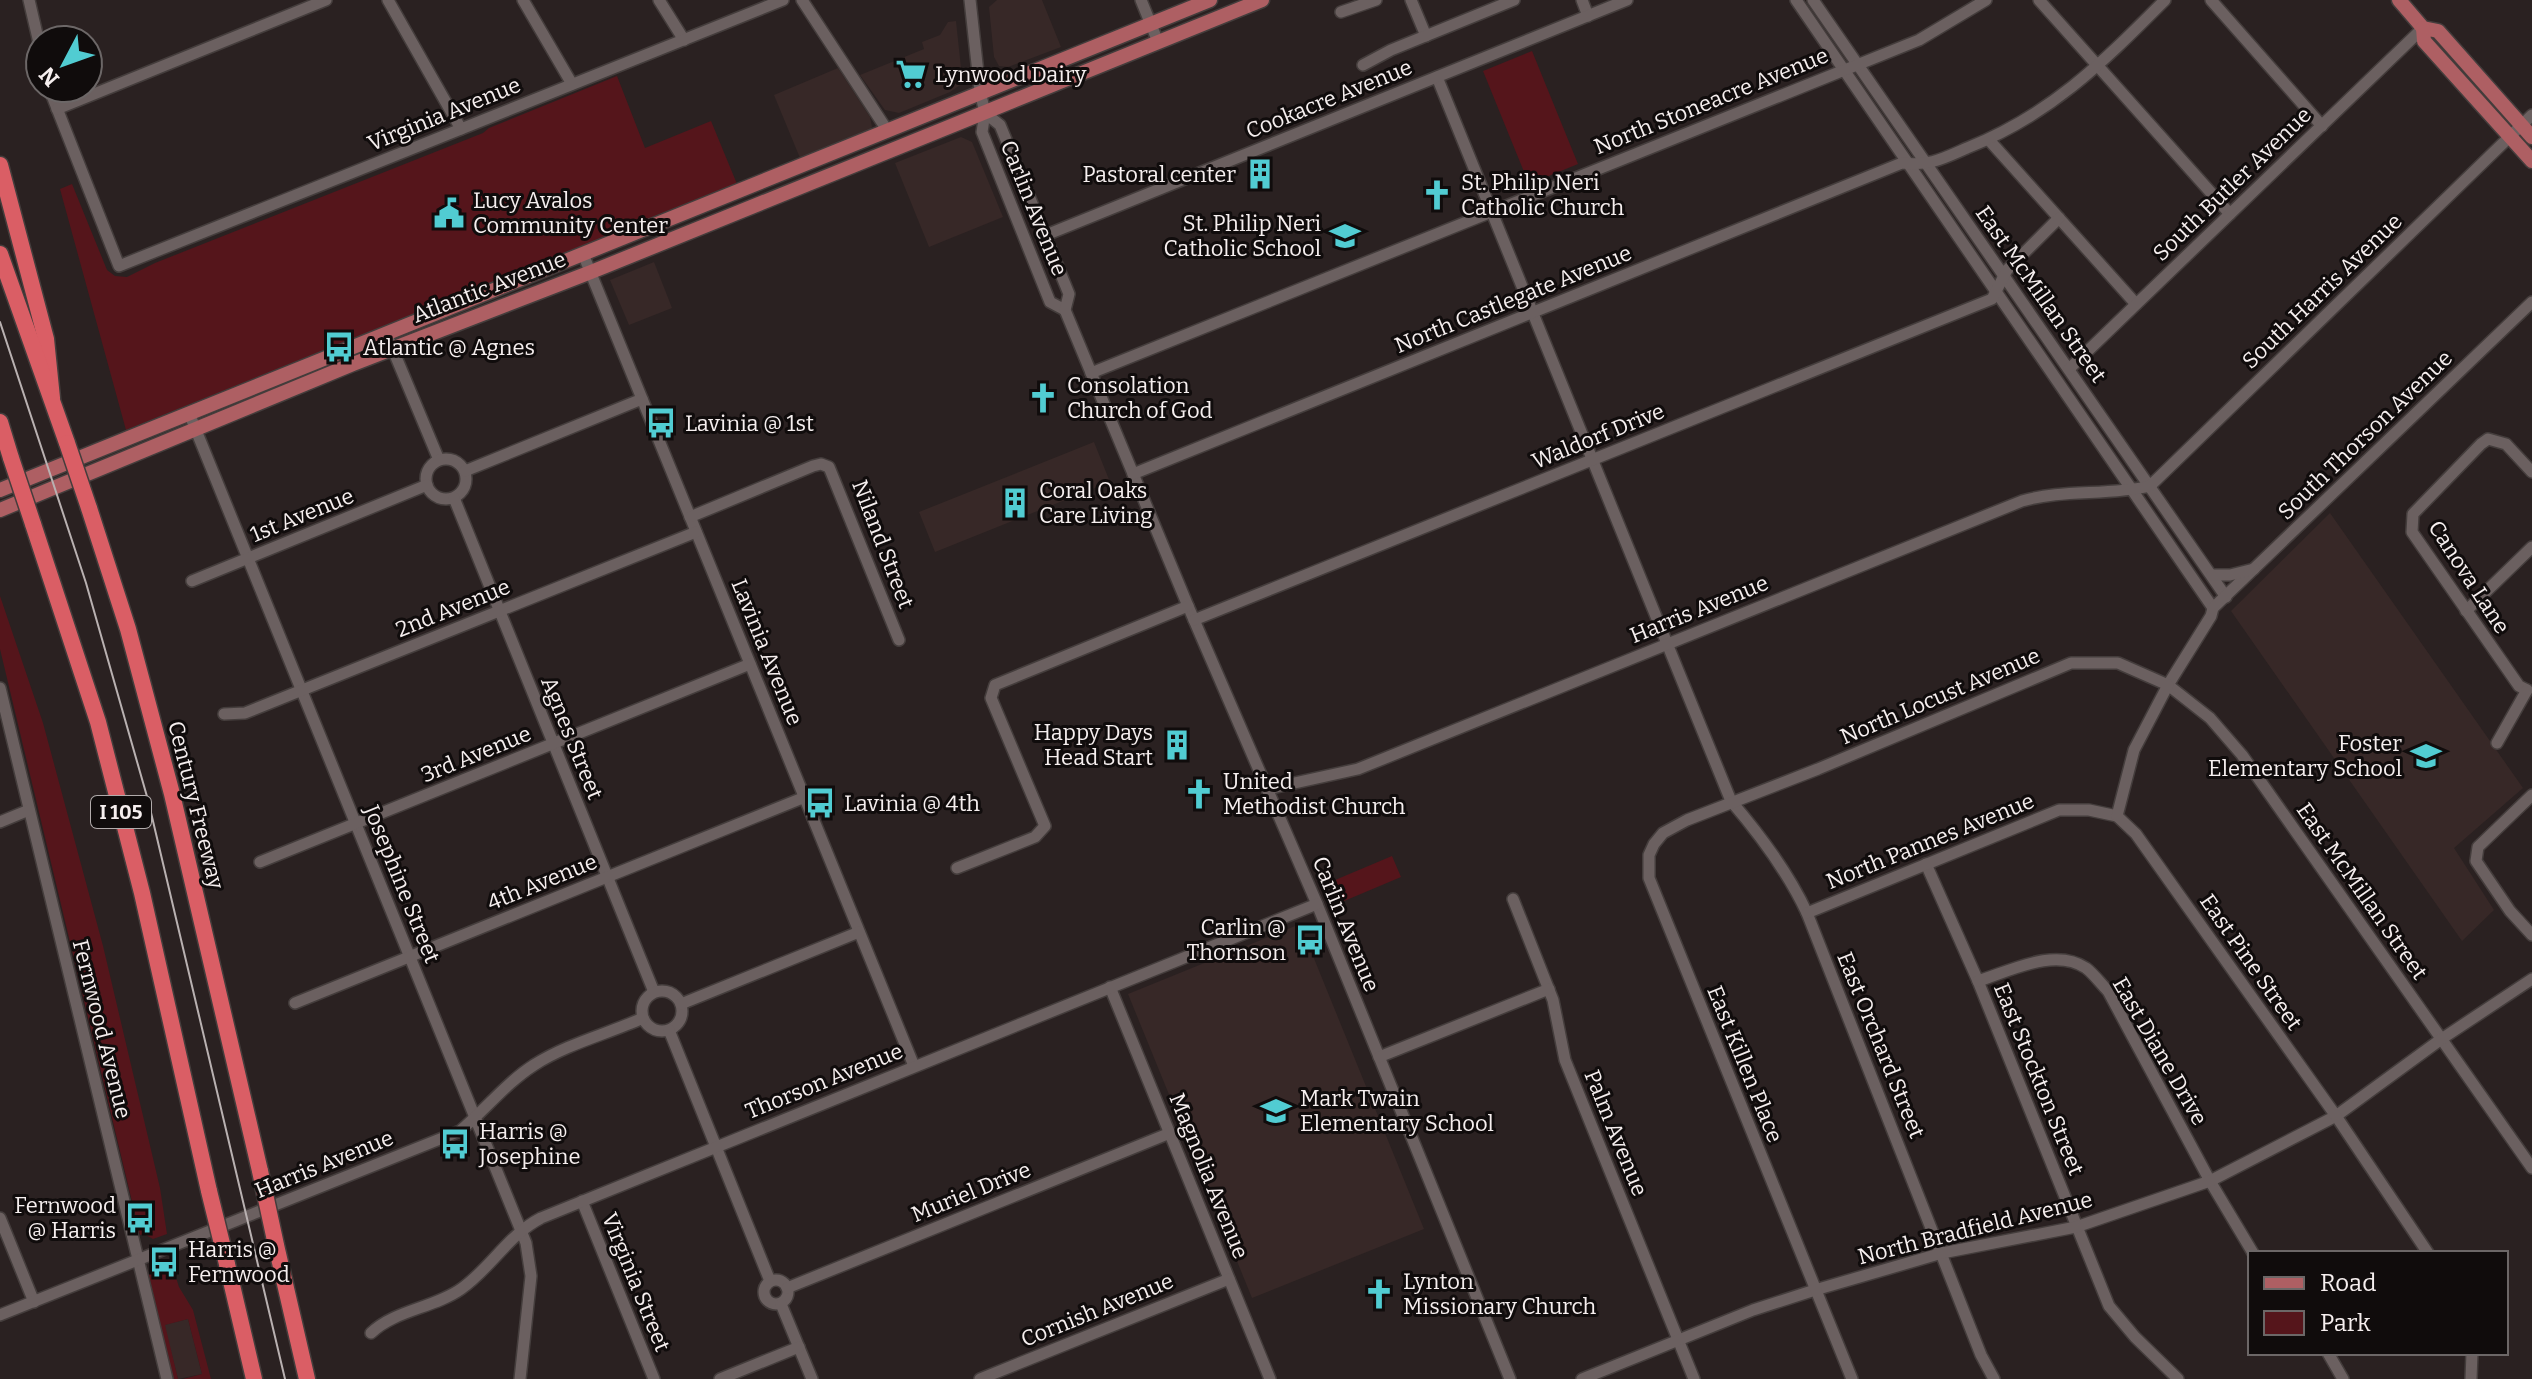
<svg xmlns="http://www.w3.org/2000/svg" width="2532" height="1379" font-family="Bitter,serif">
<rect width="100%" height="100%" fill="#2a2121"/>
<g fill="#372827">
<polygon points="997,0 1042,0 1061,47 1008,67 999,66 994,57 989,7"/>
<polygon points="956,21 962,77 960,85 950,92 899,113 885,110 860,75 924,49 922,42 940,35 948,22"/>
<polygon points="838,68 870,117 872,127 870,131 800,158 774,95"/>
<polygon points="961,137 972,142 1003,217 929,247 895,163"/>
<polygon points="654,262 672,308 629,325 610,280"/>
<polygon points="1094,442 1110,482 935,552 919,512"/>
<polygon points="2330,513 2523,788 2454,848 2494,910 2462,941 2231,611"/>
<polygon points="1300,924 1424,1229 1252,1298 1128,994"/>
<polygon points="188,1319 202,1374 178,1379 164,1325"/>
</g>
<g fill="#55151b">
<polygon points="1532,51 1578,164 1529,184 1483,71"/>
<polygon points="617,76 645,148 711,121 737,184 126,430 60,189 72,184 107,270 115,276 127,277 155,263 483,133 489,128"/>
<polygon points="0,596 43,723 103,946 160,1188 167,1234 153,1239 144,1234 140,1235 0,649"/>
<polygon points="1392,856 1401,877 1337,904 1328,883"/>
<polygon points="171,1262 179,1287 193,1310 211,1379 183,1379 202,1374 188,1319 165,1325 178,1379 173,1379 149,1276 149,1271"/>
</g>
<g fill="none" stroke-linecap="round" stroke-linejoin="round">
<g stroke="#443d3c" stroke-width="14">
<g id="minor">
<polyline points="29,0 40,47"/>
<polyline points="388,0 461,129"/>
<polyline points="523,0 572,84"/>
<polyline points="659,0 684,40"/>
<polyline points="802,0 887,130"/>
<polyline points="970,0 980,91 985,113 982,132 1050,302 1065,310"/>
<polyline points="1141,0 1158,42"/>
<polyline points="1411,0 1426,36"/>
<polyline points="1582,0 1588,16"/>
<polyline points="1796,0 2213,608"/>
<polyline points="1813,0 2226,597"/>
<polyline points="2039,0 2230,214"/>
<polyline points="2211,0 2322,126"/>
<polyline points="1341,12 1376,0"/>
<polyline points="1363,65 1391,50 1514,0"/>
<path d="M 1437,77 L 1731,801 C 1761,836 1788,872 1807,913 L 1981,1355 L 1994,1379"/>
<polyline points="49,88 119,266 783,0"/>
<polyline points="57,109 326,0"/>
<polyline points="985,113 1000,125 1069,294 1065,310 1188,606 1317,904 1510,1379"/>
<polyline points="1989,140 2136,304"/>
<polyline points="1046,235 1627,0"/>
<polyline points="583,254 914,1066"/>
<polyline points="2532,302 2213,608 2211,616 2168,685 2210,718 2242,755 2532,1168"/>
<polyline points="386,333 439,460"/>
<polyline points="2069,369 2423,28"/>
<polyline points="1091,373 1919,40 1986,0"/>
<polyline points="189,413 526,1243 531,1276 520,1379"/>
<circle cx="446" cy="479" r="20"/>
<polyline points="465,471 642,399"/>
<path d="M 1133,474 L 1902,163 C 1930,166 1942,159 1967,148 C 2052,114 2102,63 2165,0"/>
<polyline points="454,498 654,992"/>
<polyline points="690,517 813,466 821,464 829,467 899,640"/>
<polyline points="2212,575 2230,575 2254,569"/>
<polyline points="192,581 427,485"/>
<polyline points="2466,611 2532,547"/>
<polyline points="1194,620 1992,299 2007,270 2059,218"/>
<polyline points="0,688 167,1379"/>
<polyline points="2527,690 2519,686 2412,532 2413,514 2481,444 2488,439 2506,444 2532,472"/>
<polyline points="224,714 245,713 696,532"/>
<polyline points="2497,743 2527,690"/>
<path d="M 1267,789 L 1358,769 L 2022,501 C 2063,489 2108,496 2150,486 L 2532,115"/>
<polyline points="2532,795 2478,847 2476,861 2510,911 2532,935"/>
<polyline points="0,822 29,810"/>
<polyline points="260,862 750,664"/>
<polyline points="1926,864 1978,981 2109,1306 2135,1337 2178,1379"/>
<polyline points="957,868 1035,837 1045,826 991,698 995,685 1188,606"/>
<polyline points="1513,899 1553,1000 1565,1060 1694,1379"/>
<polyline points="1807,913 2059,810 2089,810 2117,816"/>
<path d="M 1978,981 C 2010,971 2055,947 2086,968 C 2094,974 2101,984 2108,991 L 2210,1181 L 2253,1253"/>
<polyline points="1110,987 1270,1379"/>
<circle cx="662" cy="1011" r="20"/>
<polyline points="295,1003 805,797"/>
<polyline points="681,1004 859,932"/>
<polyline points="669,1030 770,1281"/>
<polyline points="1379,1057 1549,989"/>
<polyline points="582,1201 654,1379"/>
<polyline points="0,1218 34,1302"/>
<circle cx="776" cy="1292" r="12"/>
<polyline points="787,1288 1170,1133"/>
<polyline points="781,1304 812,1379"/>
<path d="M 0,1315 L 460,1131 C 485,1110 506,1083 534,1065 C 567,1044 607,1034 643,1018"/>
<path d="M 371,1333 C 395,1310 434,1308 461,1289 C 491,1268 508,1235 541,1218 L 1317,904"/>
<polyline points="2328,1353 2343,1379"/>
<polyline points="720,1379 799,1347"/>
<polyline points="980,1379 1229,1279"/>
<polyline points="1582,1379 1753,1310 1815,1290 1942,1253 2076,1227 2210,1181 2336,1116 2440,1040 2532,979"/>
<polyline points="1852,1379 1649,878 1649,855 1654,844 1663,833 1687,820 1818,769 2071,663 2118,663 2168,685 2134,750 2117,816 2136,834 2336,1116 2428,1253"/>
<polyline points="2471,1379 2472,1353"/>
</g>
</g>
<g stroke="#443d3c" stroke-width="17">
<g id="major">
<polyline points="2399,0 2423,28 2438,31 2532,137"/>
<polyline points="2423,28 2424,41 2532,161"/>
<polyline points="0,490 1210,0"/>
<polyline points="0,510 353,364 591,272 1262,0"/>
</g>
</g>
<g stroke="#443d3c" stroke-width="19">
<g id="highway">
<polyline points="0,165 46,339 52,398"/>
<polyline points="0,254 67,443"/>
<polyline points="0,422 11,458"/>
<polyline points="89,508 128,629 172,794 260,1171"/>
<polyline points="33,524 98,722 142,893 209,1191"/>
<polyline points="276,1245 307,1379"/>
<polyline points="227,1264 254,1379"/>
</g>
</g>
<use href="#minor" stroke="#6b6060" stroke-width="11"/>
<use href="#major" stroke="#ae5f63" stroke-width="14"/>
<use href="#highway" stroke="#da5e65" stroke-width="16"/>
<polyline stroke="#b9b1b1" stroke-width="2" points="0,322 86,583 148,800 285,1379"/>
<g stroke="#443d3c" stroke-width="19" stroke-linecap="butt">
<g id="highway-bridge">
<polyline points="67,443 89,508"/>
<polyline points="11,458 33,524"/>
<polyline points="260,1171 276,1245"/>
<polyline points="209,1191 227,1264"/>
</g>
</g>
<use href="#highway-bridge" stroke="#da5e65" stroke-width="16"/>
</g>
<defs>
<g id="supermarket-bare" transform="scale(2.4)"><path d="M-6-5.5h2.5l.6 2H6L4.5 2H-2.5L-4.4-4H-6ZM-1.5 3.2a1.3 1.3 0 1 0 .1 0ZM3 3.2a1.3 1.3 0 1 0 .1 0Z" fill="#51ccd2" stroke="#100c0c" stroke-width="2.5" paint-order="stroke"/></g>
<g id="building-bare" transform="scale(2.4)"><path d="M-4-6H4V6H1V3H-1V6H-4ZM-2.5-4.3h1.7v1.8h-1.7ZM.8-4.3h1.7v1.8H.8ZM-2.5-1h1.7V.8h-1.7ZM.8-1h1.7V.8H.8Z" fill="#51ccd2" stroke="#100c0c" stroke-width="2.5" paint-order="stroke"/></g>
<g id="church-bare" transform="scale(2.4)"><path d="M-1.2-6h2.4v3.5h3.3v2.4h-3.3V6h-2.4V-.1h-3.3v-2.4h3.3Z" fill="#51ccd2" stroke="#100c0c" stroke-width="2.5" paint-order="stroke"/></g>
<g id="civic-bare" transform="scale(2.4)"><path d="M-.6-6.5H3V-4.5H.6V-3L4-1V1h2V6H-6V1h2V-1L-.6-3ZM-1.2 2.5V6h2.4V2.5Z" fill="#51ccd2" stroke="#100c0c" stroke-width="2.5" paint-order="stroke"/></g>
<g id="school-bare" transform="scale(2.4)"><path d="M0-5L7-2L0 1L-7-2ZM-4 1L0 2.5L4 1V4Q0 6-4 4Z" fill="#51ccd2" stroke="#100c0c" stroke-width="2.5" paint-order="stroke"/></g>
<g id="bus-bare" transform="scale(2.4)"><path d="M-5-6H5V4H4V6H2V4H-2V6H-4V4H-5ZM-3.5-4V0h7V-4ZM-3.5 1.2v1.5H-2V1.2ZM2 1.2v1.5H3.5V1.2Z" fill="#51ccd2" stroke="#100c0c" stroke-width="2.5" paint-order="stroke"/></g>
</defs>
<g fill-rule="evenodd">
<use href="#supermarket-bare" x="911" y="74"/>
<use href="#building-bare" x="1260" y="174"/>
<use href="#church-bare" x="1437" y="195"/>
<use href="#civic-bare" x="449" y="213"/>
<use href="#school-bare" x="1345" y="236"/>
<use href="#bus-bare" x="339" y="347"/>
<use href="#church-bare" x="1043" y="398"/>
<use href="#bus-bare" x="661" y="423"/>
<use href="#building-bare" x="1015" y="503"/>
<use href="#building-bare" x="1177" y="745"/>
<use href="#school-bare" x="2426" y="756"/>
<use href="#church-bare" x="1199" y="794"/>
<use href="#bus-bare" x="820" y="803"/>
<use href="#bus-bare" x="1310" y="940"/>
<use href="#school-bare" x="1276" y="1111"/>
<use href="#bus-bare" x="455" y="1144"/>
<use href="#bus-bare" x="140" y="1218"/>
<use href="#bus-bare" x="164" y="1262"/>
<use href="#church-bare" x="1379" y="1294"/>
</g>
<g text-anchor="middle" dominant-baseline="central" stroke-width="6" stroke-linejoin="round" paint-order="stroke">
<rect fill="#100c0c" stroke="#b1abab" stroke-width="2" x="91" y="796" width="60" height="32" rx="6"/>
<g font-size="20" font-weight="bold" fill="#f6efef">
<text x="121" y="812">I 105</text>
</g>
<g font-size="22" fill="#f6efef" stroke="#100c0c" text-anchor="start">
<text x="935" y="74">Lynwood Dairy</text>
<text x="1236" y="174" text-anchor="end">Pastoral center</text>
<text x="1461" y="182">St. Philip Neri<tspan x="1461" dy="25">Catholic Church</tspan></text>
<text x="473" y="200">Lucy Avalos<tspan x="473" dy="25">Community Center</tspan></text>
<text x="1321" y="223" text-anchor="end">St. Philip Neri<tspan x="1321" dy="25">Catholic School</tspan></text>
<text x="363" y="347">Atlantic @ Agnes</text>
<text x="1067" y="385">Consolation<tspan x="1067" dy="25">Church of God</tspan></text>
<text x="685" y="423">Lavinia @ 1st</text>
<text x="1039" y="490">Coral Oaks<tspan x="1039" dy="25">Care Living</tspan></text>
<text x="1153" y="732" text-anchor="end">Happy Days<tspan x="1153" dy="25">Head Start</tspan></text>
<text x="2402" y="743" text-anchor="end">Foster<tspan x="2402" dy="25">Elementary School</tspan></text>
<text x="1223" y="781">United<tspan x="1223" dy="25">Methodist Church</tspan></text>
<text x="844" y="803">Lavinia @ 4th</text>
<text x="1286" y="927" text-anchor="end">Carlin @<tspan x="1286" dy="25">Thornson</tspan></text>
<text x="1300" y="1098">Mark Twain<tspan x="1300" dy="25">Elementary School</tspan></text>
<text x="479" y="1131">Harris @<tspan x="479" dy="25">Josephine</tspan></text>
<text x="116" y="1205" text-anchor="end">Fernwood<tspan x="116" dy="25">@ Harris</tspan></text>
<text x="188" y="1249">Harris @<tspan x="188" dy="25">Fernwood</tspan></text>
<text x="1403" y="1281">Lynton<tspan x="1403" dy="25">Missionary Church</tspan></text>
</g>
<g font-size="22" fill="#f6efef" stroke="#100c0c">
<text transform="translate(1329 99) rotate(-22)">Cookacre Avenue</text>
<text transform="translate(1711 101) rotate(-22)">North Stoneacre Avenue</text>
<text transform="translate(444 114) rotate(-22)">Virginia Avenue</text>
<text transform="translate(2232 184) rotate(-44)">South Butler Avenue</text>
<text transform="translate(1034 208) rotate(68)">Carlin Avenue</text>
<text transform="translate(489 287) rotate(-21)">Atlantic Avenue</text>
<text transform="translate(2322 291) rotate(-44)">South Harris Avenue</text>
<text transform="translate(2041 294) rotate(55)">East McMillan Street</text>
<text transform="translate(1513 299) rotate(-22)">North Castlegate Avenue</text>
<text transform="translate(2365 435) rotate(-44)">South Thorson Avenue</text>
<text transform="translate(1598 436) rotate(-22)">Waldorf Drive</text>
<text transform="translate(302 515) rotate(-22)">1st Avenue</text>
<text transform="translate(883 544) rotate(69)">Niland Street</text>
<text transform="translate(2469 577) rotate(57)">Canova Lane</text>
<text transform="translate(453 608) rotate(-22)">2nd Avenue</text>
<text transform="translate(1699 609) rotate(-22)">Harris Avenue</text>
<text transform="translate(767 652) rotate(68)">Lavinia Avenue</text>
<text transform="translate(1940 696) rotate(-23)">North Locust Avenue</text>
<text transform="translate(572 738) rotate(68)">Agnes Street</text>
<text transform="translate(476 754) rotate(-22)">3rd Avenue</text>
<text transform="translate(196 805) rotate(76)">Century Freeway</text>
<text transform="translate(1930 841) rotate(-22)">North Pannes Avenue</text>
<text transform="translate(542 882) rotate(-22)">4th Avenue</text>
<text transform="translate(402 884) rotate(68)">Josephine Street</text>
<text transform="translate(2362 891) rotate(55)">East McMillan Street</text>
<text transform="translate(1346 924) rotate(68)">Carlin Avenue</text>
<text transform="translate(2251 962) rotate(55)">East Pine Street</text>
<text transform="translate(102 1029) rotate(76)">Fernwood Avenue</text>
<text transform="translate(1881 1045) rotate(68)">East Orchard Street</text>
<text transform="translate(2160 1051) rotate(60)">East Diane Drive</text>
<text transform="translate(1745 1064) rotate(68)">East Killen Place</text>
<text transform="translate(2039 1079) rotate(68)">East Stockton Street</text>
<text transform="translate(824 1081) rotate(-22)">Thorson Avenue</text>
<text transform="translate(1616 1133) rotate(68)">Palm Avenue</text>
<text transform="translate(324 1164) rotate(-22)">Harris Avenue</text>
<text transform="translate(1209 1176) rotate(68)">Magnolia Avenue</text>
<text transform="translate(971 1192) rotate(-22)">Muriel Drive</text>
<text transform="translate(1975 1228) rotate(-14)">North Bradfield Avenue</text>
<text transform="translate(636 1282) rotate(68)">Virginia Street</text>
<text transform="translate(1097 1310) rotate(-22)">Cornish Avenue</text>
</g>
</g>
<rect x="2248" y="1251" width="260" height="104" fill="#100c0c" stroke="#6c6767" stroke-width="2"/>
<rect x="2264" y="1277" width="40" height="12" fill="#ae5f63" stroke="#6c6767" stroke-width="2"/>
<text x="2320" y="1291" font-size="24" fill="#f6efef">Road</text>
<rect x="2264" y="1311" width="40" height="24" fill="#55151b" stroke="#6c6767" stroke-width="2"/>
<text x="2320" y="1331" font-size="24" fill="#f6efef">Park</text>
<g transform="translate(64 64) rotate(229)"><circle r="38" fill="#100c0c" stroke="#6c6767" stroke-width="2"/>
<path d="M0-6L14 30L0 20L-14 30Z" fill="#51ccd2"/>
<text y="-12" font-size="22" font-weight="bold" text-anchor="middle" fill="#f6efef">N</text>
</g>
</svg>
